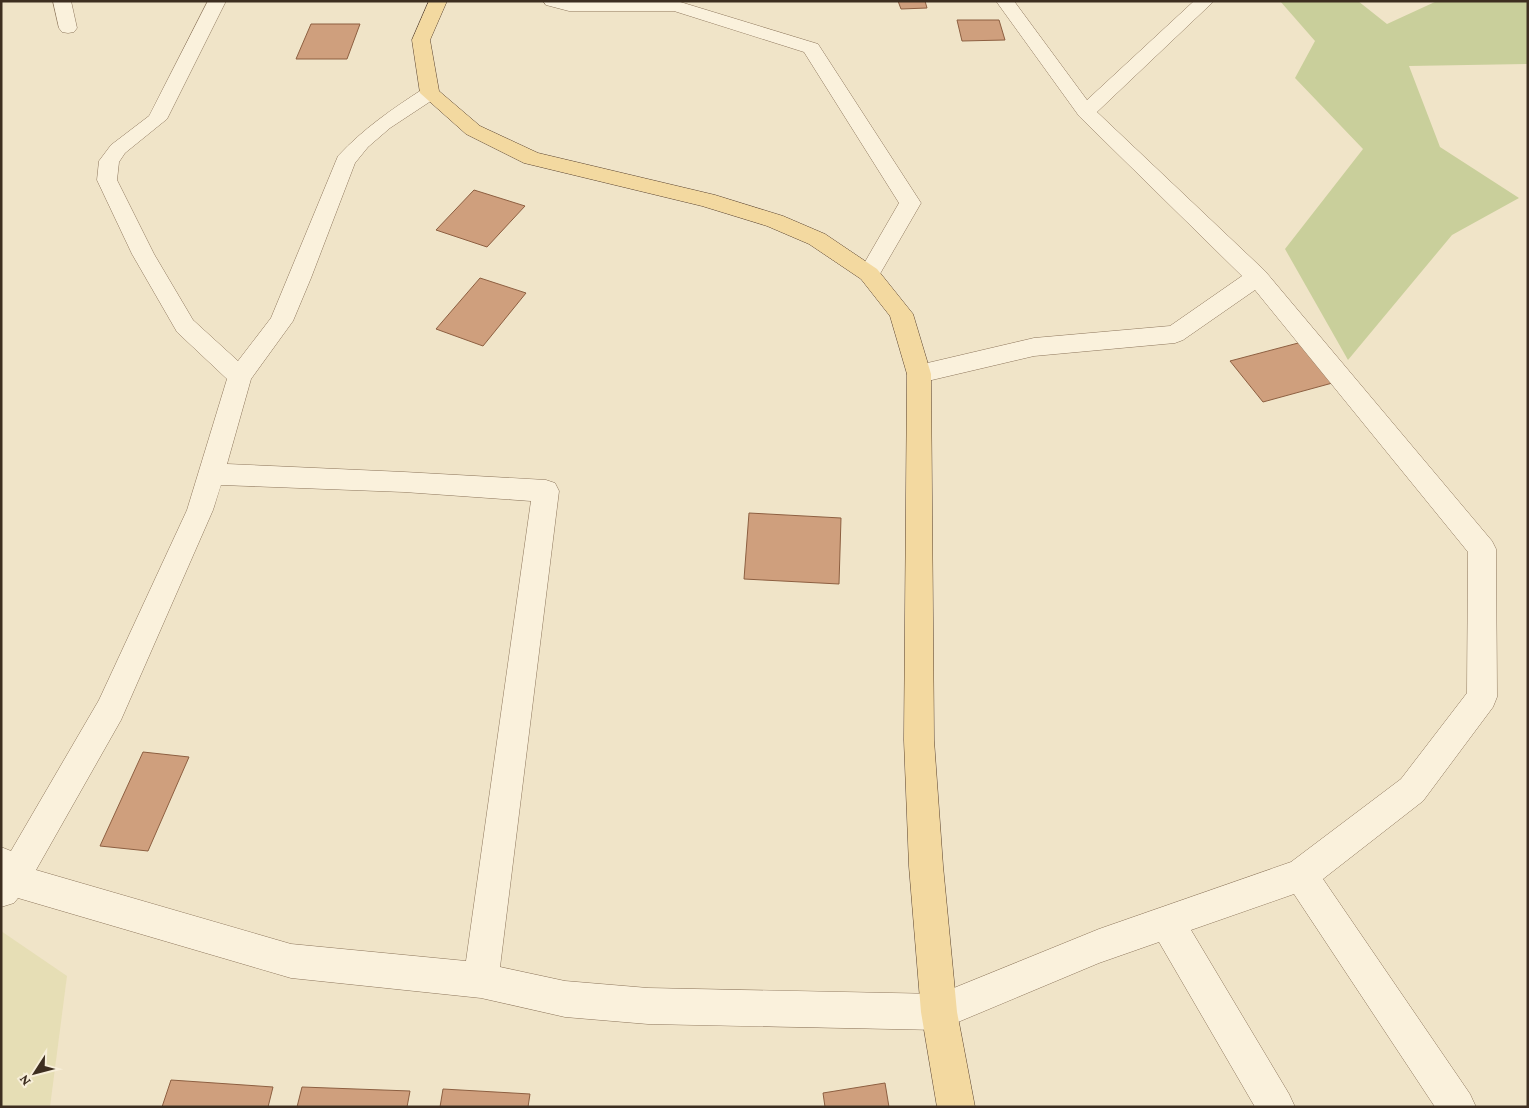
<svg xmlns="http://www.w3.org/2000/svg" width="1529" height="1108" font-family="'Crimson Pro',serif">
<rect width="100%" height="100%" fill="#f0e4c8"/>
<polygon fill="#e6deb5" points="1,931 67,976 50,1107 1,1107"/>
<polygon fill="#c9cf9b" points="1280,1 1358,1 1387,24 1437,1 1528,1 1528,64 1409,66 1440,147 1519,198 1452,235 1348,360 1285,249 1363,149 1295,78 1315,41"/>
<g fill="#cf9f7d" stroke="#8d5f41">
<polygon points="898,1 925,1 927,8 901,9"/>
<polygon points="957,20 999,20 1005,40 962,41"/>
<polygon points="311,24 360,24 347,59 296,59"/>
<polygon points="474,190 525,206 487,247 436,230"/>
<polygon points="480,278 526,293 483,346 436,329"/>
<polygon points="1302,342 1336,382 1263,402 1230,361"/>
<polygon points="749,513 841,518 839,584 744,579"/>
<polygon points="143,752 189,757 148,851 100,846"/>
<polygon points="171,1080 273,1087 268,1107 162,1107"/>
<polygon points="885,1083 889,1107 825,1107 823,1093"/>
<polygon points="302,1087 410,1091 407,1107 297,1107"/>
<polygon points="443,1089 530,1094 528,1107 440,1107"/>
</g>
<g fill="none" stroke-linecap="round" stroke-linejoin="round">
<g stroke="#8d765c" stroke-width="1">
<g id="minor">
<polygon points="53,1 71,1 77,28 74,32 68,33 62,32 59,28"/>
<path d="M 208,1 L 226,1 L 167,119 L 125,153 L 119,162 L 117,180 L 154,254 L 193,320 L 238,361 L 271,318 L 338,156 C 363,129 392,109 423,89 L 430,87 L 437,89 L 440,93 L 437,97 L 390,128 L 368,147 L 355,163 L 311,278 L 293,321 L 251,379 L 227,464 L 404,472 L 546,480 L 555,483 L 559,491 L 500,967 L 565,981 L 648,988 L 939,994 L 1099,929 L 1291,862 L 1401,779 L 1467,693 L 1468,552 L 1255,290 L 1183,340 L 1175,343 L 1034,356 L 919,383 L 910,380 L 907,374 L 910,368 L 919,365 L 1034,338 L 1170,326 L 1242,276 L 1079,116 L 996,1 L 1014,1 L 1087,100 L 1194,1 L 1214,1 L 1097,112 L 1265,271 L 1492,541 L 1496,549 L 1497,697 L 1493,707 L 1423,801 L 1323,879 L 1470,1094 L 1476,1107 L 1435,1107 L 1294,894 L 1191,930 L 1289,1094 L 1295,1107 L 1255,1107 L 1159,942 L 1099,963 L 939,1030 L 648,1024 L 565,1017 L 481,998 L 291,978 L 18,898 L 14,903 L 1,907 L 1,847 L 11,851 L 99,700 L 187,510 L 227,379 L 177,332 L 132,254 L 97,180 L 99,161 L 111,145 L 149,116 ZM 221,485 L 404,492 L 531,501 L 466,961 L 291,944 L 36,870 L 121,720 L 213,510 Z"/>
<polygon points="543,1 677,1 818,44 921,203 877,279 869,282 861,279 858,274 899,203 804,52 674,11 569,11 546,5"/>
</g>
</g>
<g stroke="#5b4430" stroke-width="1">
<polygon id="primary" points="429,1 447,1 430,40 439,91 480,126 538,153 715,195 783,216 825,234 877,269 913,314 931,374 934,740 943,866 957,1012 975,1107 937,1107 921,1012 909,866 904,740 907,374 890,316 861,279 809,244 767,226 702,206 524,163 466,134 420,93 412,40"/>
</g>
<use href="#minor" fill="#faf1dc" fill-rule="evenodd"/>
<use href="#primary" fill="#f3d9a0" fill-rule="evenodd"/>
</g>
<rect width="1529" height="1108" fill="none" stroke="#3d2e20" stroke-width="5"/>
<g transform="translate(35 1073) rotate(234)" stroke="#f7eed8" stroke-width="4" paint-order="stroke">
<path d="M0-4L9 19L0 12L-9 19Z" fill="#3d2e20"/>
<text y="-8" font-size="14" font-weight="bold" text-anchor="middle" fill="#3d2e20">N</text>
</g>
</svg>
